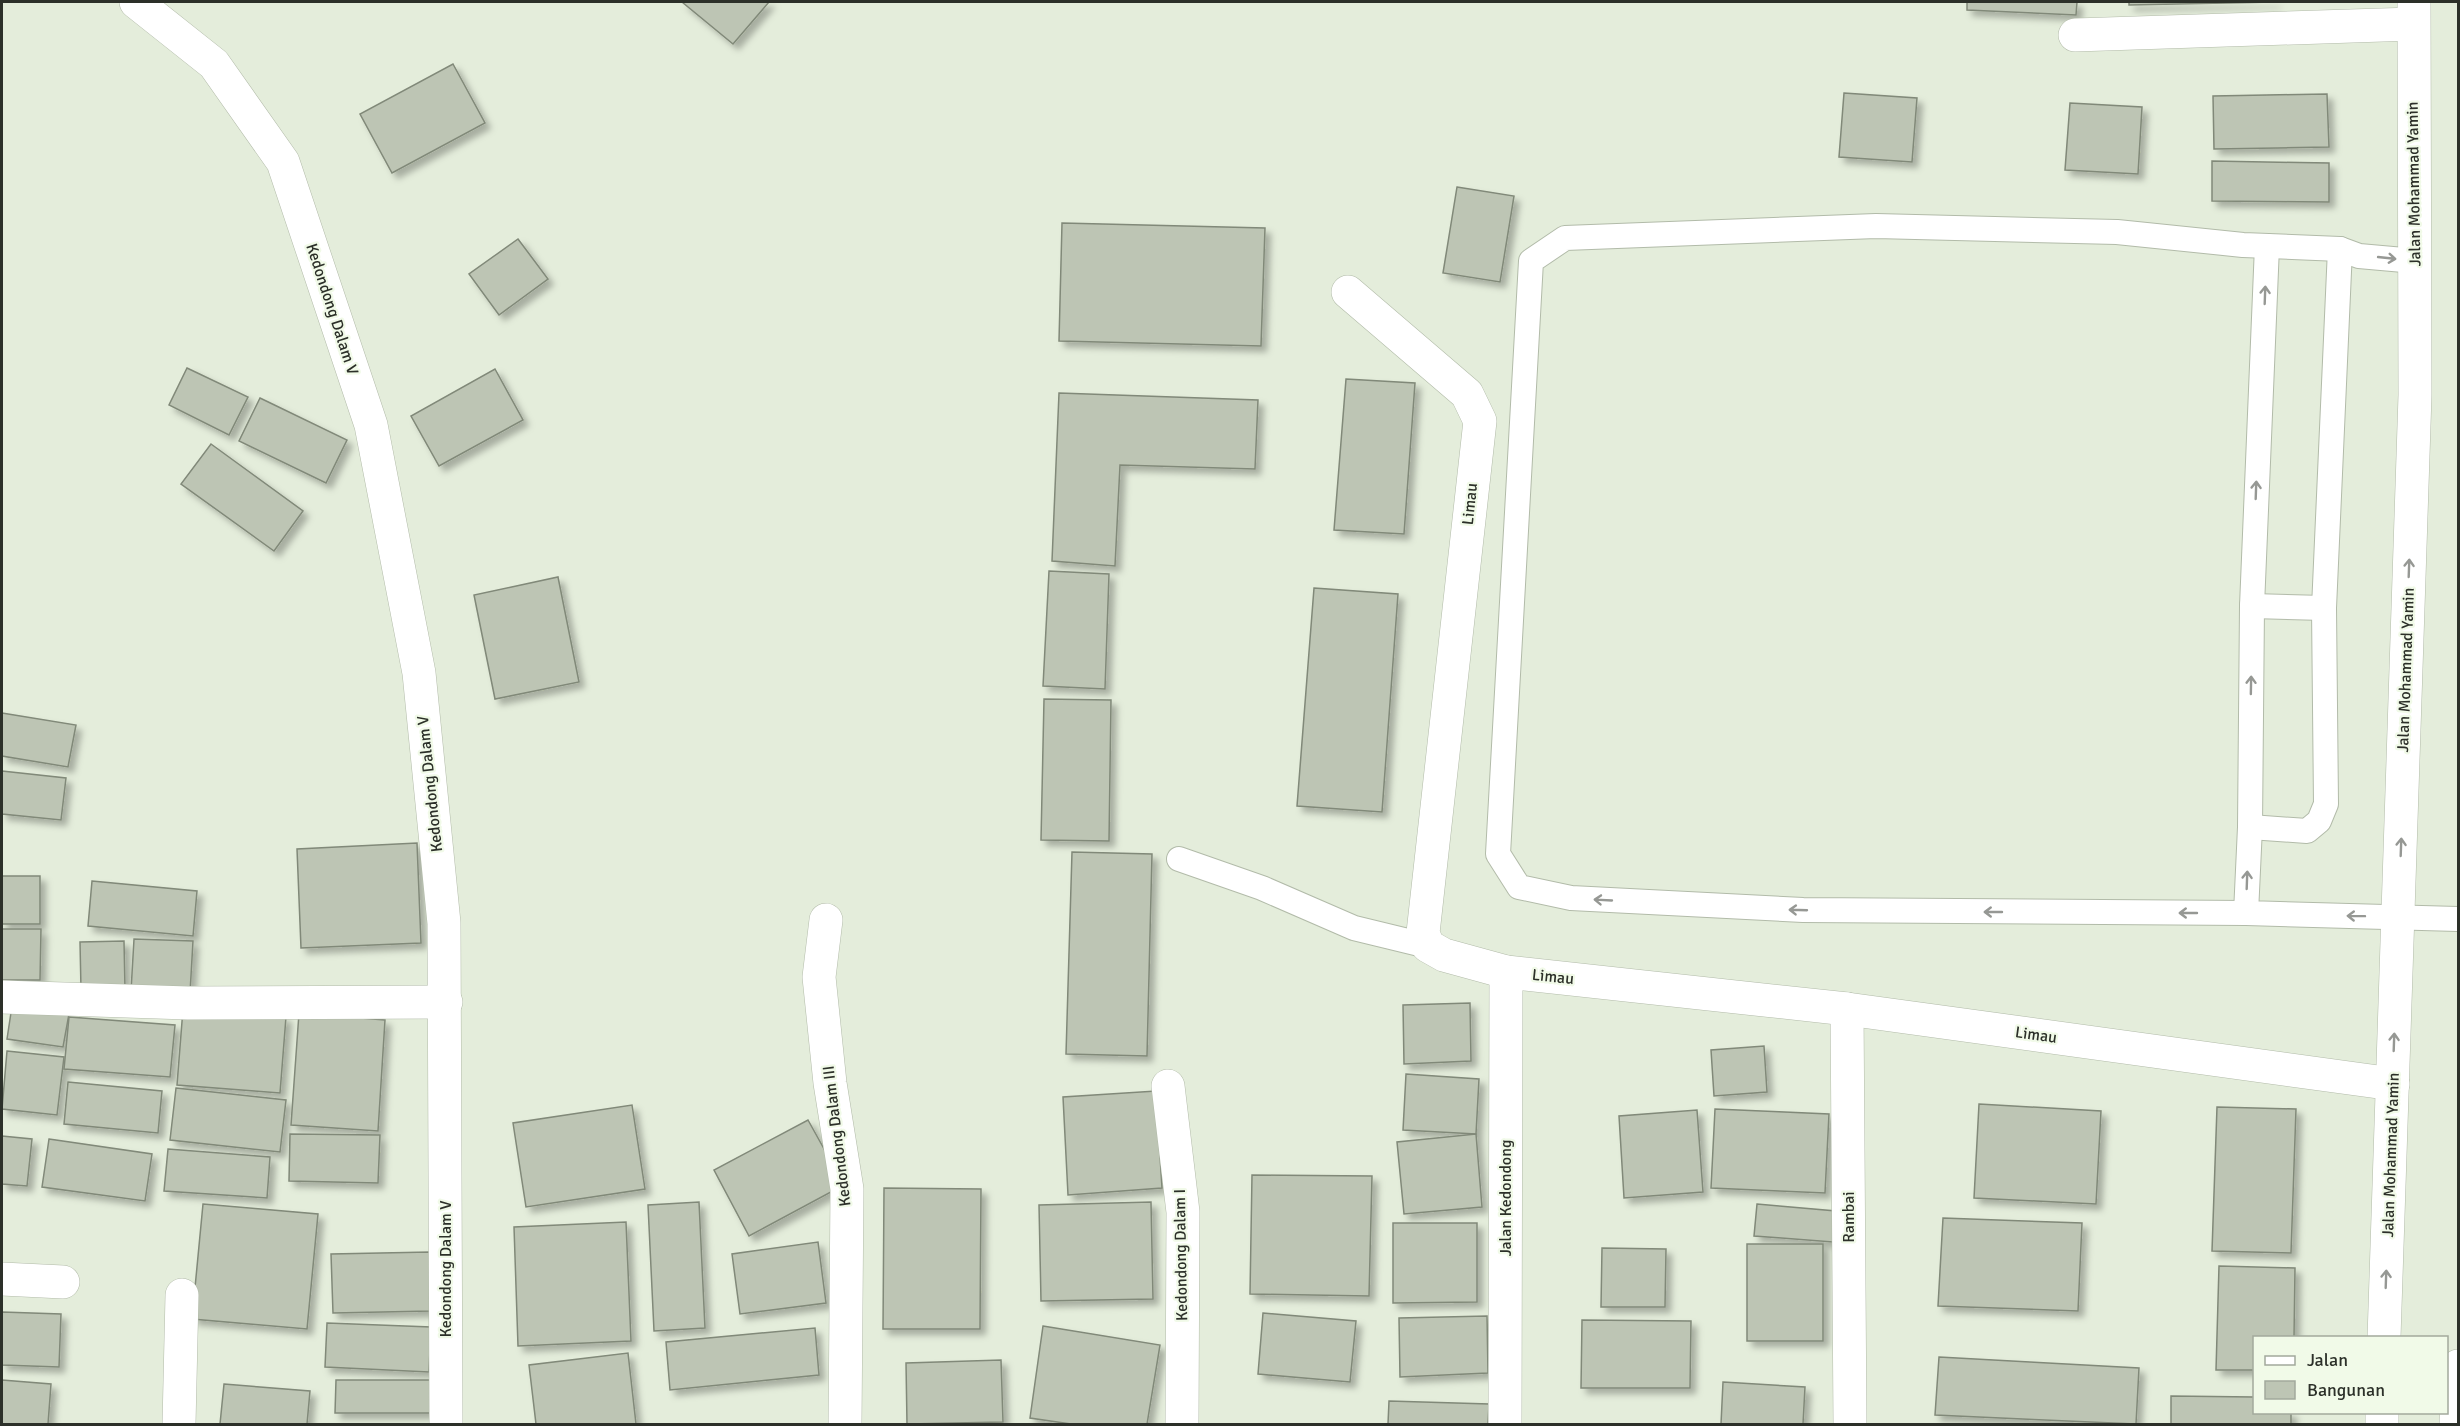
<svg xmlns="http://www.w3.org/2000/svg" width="2460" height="1426" font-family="Signika,sans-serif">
<defs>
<filter id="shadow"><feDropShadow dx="5.5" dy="5.5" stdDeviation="3" flood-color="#0004"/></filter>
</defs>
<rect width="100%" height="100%" fill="#e4eddb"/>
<g fill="#bdc5b4" stroke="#818979" stroke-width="1.5" filter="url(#shadow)">
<polygon points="682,2 769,2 733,44"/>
<polygon points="1967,2 2077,2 2076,15 1967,10"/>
<polygon points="2129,2 2276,2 2129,5"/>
<polygon points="453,64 485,123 392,173 360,114"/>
<polygon points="1844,93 1917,98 1912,162 1839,157"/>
<polygon points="2327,94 2329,147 2214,149 2213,96"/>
<polygon points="2070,103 2142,107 2138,174 2065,170"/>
<polygon points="2212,161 2329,163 2329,202 2212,201"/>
<polygon points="1457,187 1514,196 1500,282 1443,273"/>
<polygon points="1062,223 1265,228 1261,346 1059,341"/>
<polygon points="518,239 548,279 499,315 469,274"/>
<polygon points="187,368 248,397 229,435 169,405"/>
<polygon points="495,369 523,420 439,466 411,416"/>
<polygon points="1346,379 1415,383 1404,534 1334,530"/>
<polygon points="1059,393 1258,400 1255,469 1120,465 1115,566 1052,561"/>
<polygon points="260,398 347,440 326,483 239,441"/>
<polygon points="211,444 303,511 274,551 181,484"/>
<polygon points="1049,571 1109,574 1105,689 1043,686"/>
<polygon points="558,577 579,682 495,699 474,595"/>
<polygon points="1314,588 1398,594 1382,812 1297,806"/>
<polygon points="1044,699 1111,700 1109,841 1041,840"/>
<polygon points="2,713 76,725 68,767 2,756"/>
<polygon points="2,771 66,778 61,820 2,814"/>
<polygon points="417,843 421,943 301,948 297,849"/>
<polygon points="1072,852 1152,854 1147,1056 1066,1054"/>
<rect x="2" y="876" width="38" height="48"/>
<polygon points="92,881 197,891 193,936 88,926"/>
<polygon points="2,929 41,929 40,980 2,980"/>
<polygon points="134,939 193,941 190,993 131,991"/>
<polygon points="124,941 125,989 81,990 80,942"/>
<polygon points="1470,1003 1471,1061 1404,1064 1403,1005"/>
<polygon points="12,1006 69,1014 63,1047 7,1039"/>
<polygon points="183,1009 286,1017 280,1093 177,1085"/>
<polygon points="299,1013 385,1020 378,1131 291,1125"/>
<polygon points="69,1017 175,1025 170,1077 64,1069"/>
<polygon points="1764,1046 1767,1092 1714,1096 1711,1050"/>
<polygon points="7,1051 64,1057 57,1115 2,1109"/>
<polygon points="1406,1074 1479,1079 1476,1134 1403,1130"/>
<polygon points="68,1082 162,1091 158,1133 64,1124"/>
<polygon points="176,1088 286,1100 280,1152 170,1140"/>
<polygon points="1156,1091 1162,1188 1068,1195 1063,1097"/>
<polygon points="1979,1104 2101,1111 2096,1204 1974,1198"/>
<polygon points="632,1105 645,1189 526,1207 513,1123"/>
<polygon points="2217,1107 2296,1109 2291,1253 2212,1251"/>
<polygon points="1715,1109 1829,1114 1825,1193 1711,1188"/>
<polygon points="1697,1110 1703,1192 1624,1198 1619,1116"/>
<polygon points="808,1120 844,1185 749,1236 714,1170"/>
<polygon points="290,1134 380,1135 378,1183 289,1181"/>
<polygon points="1476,1134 1482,1207 1404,1214 1397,1142"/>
<polygon points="2,1136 32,1139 27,1186 2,1184"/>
<polygon points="49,1139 152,1154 145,1201 42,1187"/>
<polygon points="168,1149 270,1157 267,1198 164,1191"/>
<polygon points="1252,1175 1372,1176 1369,1296 1250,1294"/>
<polygon points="884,1188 981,1189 980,1329 883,1329"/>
<polygon points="699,1202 705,1328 654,1331 648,1205"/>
<polygon points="1151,1202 1153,1299 1041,1301 1039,1205"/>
<polygon points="203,1204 318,1214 307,1329 192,1319"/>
<polygon points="1757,1204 1836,1211 1833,1242 1754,1236"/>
<polygon points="1943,1218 2082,1223 2078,1311 1938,1306"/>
<polygon points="626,1222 631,1341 518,1346 514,1227"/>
<polygon points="1393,1223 1477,1223 1477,1302 1393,1303"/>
<polygon points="818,1242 826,1303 740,1314 732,1254"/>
<rect x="1747" y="1244" width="76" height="97"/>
<polygon points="1602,1248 1666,1249 1665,1307 1601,1307"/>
<polygon points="430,1252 431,1311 333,1313 331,1254"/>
<polygon points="2219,1266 2295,1268 2294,1338 2254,1338 2254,1370 2216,1370"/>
<polygon points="2,1312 61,1314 59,1367 2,1365"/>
<polygon points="1263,1313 1356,1321 1350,1382 1258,1374"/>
<polygon points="1487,1316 1488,1373 1400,1377 1399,1318"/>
<polygon points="1582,1320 1691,1321 1690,1388 1581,1388"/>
<polygon points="327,1323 431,1327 429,1372 325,1367"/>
<polygon points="1043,1326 1160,1345 1147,1424 1071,1424 1030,1418"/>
<polygon points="815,1328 819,1375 670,1390 666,1342"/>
<polygon points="628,1353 636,1424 536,1424 529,1365"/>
<polygon points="1939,1357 2139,1368 2136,1424 1935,1415"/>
<polygon points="1001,1360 1003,1422 907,1424 906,1363"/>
<polygon points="2,1380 51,1384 48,1424 2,1424"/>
<polygon points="336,1380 431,1380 431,1413 335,1413"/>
<polygon points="1723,1382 1805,1387 1803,1424 1721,1424"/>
<polygon points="224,1384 310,1391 307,1424 220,1424"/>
<polygon points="2171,1396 2254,1397 2254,1412 2291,1412 2291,1424 2171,1424"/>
<polygon points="1389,1401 1489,1404 1488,1424 1388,1424"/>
</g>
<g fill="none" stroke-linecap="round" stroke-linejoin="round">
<g stroke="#b2bba9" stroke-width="26">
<g id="lane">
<polyline points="2267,246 2252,606 2250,827 2246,913 2458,919"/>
<polyline points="2252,606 2324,608"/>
<polyline points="2250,827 2307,831 2319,821 2326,804 2324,608 2340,249"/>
<polyline points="1179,859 1262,888 1354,928 1428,946"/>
<polyline points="2246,913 1803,910 1571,898 1519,887 1498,854 1531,261 1565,238 1876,226 2117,232 2243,245 2340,249 2359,256 2415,261"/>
</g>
</g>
<g stroke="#b2bba9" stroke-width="34">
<g id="street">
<polyline points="136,2 214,64 283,162 371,425 419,673 444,923 446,1424"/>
<polyline points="2075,35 2413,24"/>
<polyline points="1348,292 1467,394 1480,421 1423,933 1428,946 1444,955 1506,972 1847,1009 2393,1084"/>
<polyline points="826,920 819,977 830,1083 847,1189 845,1424"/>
<polyline points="2,997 188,1003 446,1002"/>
<polyline points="1847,1009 1850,1424"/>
<polyline points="1168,1086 1183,1212 1182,1424"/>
<polyline points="2,1279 63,1282"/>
<polyline points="179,1424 182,1295"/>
<polyline points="1505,1424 1506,972"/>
</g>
</g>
<g stroke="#b2bba9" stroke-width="34">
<g id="primary">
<polyline points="2384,1338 2415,395 2414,2"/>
<polyline points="2382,1424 2382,1412"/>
<polyline points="2456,1424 2458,1366"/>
</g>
</g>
<use href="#lane" stroke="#fff" stroke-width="24"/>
<use href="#street" stroke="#fff" stroke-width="33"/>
<use href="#primary" stroke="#fff" stroke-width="33"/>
</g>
<defs><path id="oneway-shaft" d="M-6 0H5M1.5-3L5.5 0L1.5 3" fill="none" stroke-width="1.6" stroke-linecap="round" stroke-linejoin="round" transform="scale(1.5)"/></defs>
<g stroke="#969894">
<use href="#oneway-shaft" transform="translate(2387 258) rotate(6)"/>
<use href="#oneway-shaft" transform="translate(2265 295) rotate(-88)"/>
<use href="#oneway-shaft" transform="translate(2256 490) rotate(-88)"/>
<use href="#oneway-shaft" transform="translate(2409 568) rotate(-88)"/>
<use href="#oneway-shaft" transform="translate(2251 685) rotate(-89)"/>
<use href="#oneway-shaft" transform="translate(2401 847) rotate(-88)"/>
<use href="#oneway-shaft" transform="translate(2247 880) rotate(-88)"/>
<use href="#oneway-shaft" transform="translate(1603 900) rotate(-177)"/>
<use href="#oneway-shaft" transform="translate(1798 910) rotate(-178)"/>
<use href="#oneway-shaft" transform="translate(1993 912) rotate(-180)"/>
<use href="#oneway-shaft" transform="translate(2188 913) rotate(-180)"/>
<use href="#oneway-shaft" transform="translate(2356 916) rotate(-179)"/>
<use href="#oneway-shaft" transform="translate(2394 1042) rotate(-88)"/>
<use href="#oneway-shaft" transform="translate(2386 1279) rotate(-88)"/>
</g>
<g text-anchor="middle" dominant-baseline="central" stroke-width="4.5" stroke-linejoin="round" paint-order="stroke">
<g font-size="16" fill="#2c3029" stroke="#f1fae8">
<text transform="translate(2414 184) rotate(-91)">Jalan Mohammad Yamin</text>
<text transform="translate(332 309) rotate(72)">Kedondong Dalam V</text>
<text transform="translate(1470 504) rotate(-84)">Limau</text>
<text transform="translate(2406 670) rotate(-88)">Jalan Mohammad Yamin</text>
<text transform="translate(430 784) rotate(-96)">Kedondong Dalam V</text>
<text transform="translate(1553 977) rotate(6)">Limau</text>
<text transform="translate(2036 1035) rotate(8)">Limau</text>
<text transform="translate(837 1136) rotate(-97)">Kedondong Dalam III</text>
<text transform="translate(2391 1155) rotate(-88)">Jalan Mohammad Yamin</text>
<text transform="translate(1506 1198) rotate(-90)">Jalan Kedondong</text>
<text transform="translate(1849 1217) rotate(-90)">Rambai</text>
<text transform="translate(1181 1255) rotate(-91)">Kedondong Dalam I</text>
<text transform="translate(446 1269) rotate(-90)">Kedondong Dalam V</text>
</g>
</g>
<rect width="2460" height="1426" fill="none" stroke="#2c3029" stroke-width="6"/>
<rect x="2253" y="1336" width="195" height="78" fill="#f1fae8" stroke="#a2a99c" stroke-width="1.5"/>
<rect x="2265" y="1356" width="30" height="9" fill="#ffffff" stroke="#a2a99c" stroke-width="1.5"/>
<text x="2307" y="1366" font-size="18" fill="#2c3029">Jalan</text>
<rect x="2265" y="1381" width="30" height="18" fill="#bdc5b4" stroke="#a2a99c" stroke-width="1.5"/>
<text x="2307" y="1396" font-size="18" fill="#2c3029">Bangunan</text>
</svg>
